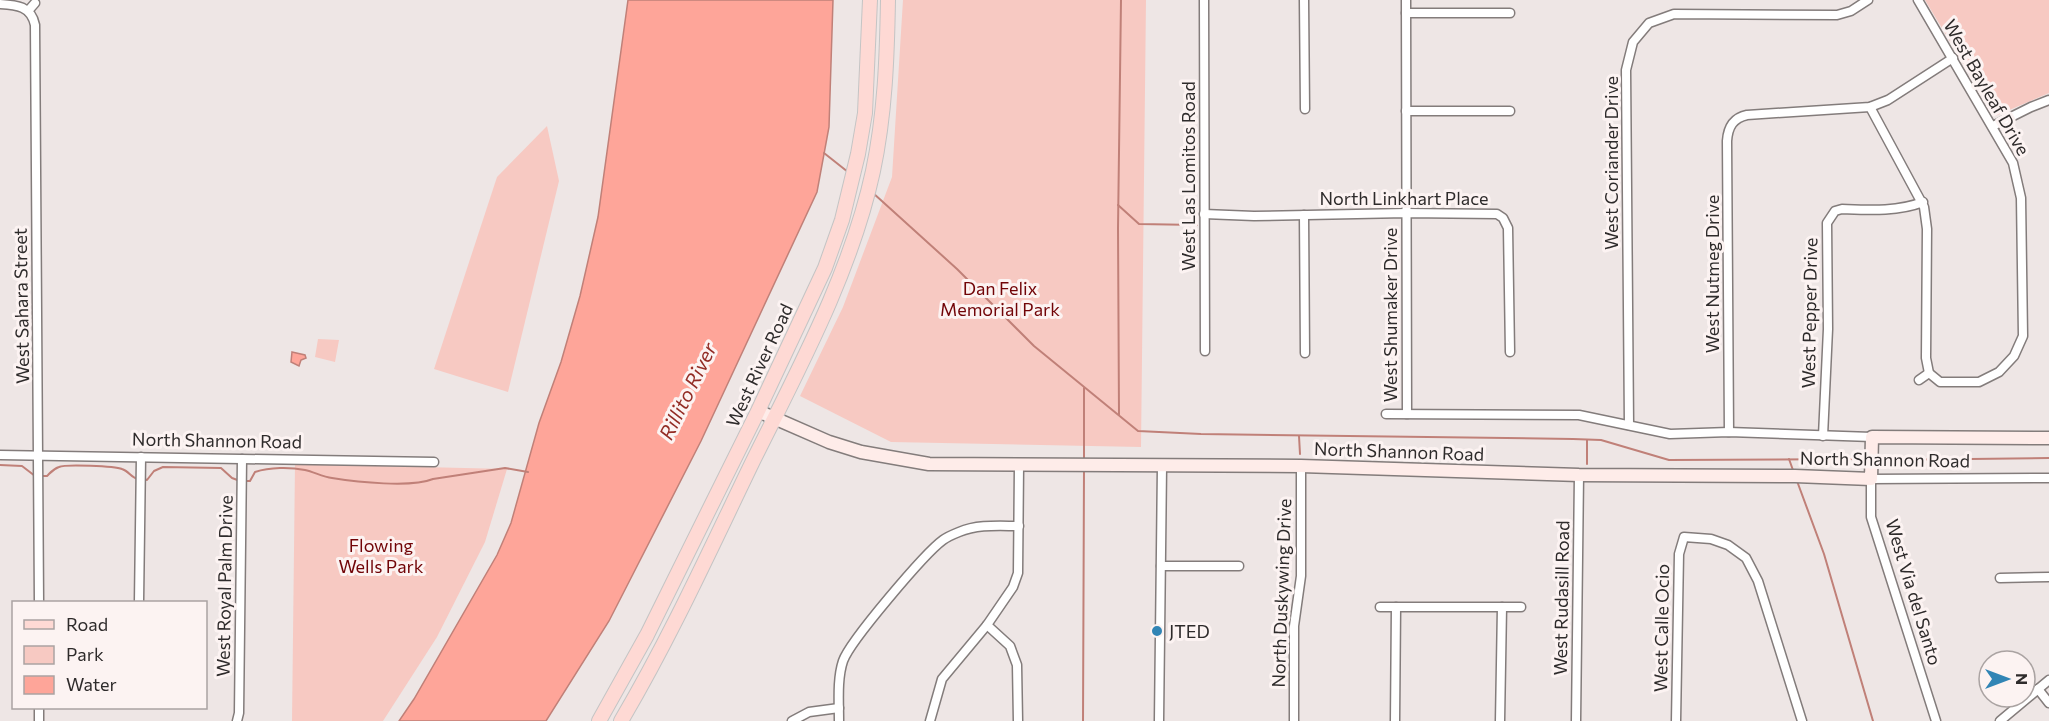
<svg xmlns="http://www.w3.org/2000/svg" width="2049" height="721" font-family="Commissioner,sans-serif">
<rect width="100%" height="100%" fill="#eee6e5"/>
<g fill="#f7c9c2">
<polygon points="903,0 1146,0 1141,447 891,442 800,396 843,307 892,177"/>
<polygon points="1925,0 2049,0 2049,93 1995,116"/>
<polygon points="547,126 559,181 508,392 434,369 497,177"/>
<polygon points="318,339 339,340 335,362 315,357"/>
<polygon points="295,464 507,469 485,542 437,637 383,721 292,721"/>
</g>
<g fill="#fea599" stroke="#c08078" stroke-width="1.5">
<polygon points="628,0 833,0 829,127 817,192 701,441 609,621 546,721 399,721 414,699 497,555 511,523 539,423 561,362 580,296 598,217"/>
<polygon points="292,352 305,355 306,358 301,360 299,366 291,362"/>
</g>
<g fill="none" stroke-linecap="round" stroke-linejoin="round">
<g stroke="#c08078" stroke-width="2">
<polyline points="824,153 848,172"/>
<polyline points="873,193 957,269 1034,346 1138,431 1201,434 1573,439 1601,440 1669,460 1857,459"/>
<polyline points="1118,205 1139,224 1197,225"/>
<polyline points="1084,388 1084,460"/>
<polyline points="1119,415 1118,228 1121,0"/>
<polyline points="1299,436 1300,454"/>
<polyline points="1789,459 1794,473"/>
<polyline points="1885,460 2049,458"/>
<polyline points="1587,464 1587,440"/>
<polyline points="0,465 22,466 35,476"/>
<path d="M 41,476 L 47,476 C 51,472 53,469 59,467 C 65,464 115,466 122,469 C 129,471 131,478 138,479"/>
<polyline points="144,479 147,480 154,471 163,467 221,468 232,478 240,481"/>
<path d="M 246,481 L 250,481 L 255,472 C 270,467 290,467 305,470 C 314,472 323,477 332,478 C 357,482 411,488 433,479 L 505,468 L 528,472"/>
<polyline points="1797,481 1824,554 1873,721"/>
<polyline points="1083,721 1084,469"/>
</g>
<g stroke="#837c7b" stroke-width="11">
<g id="street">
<polyline points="1204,0 1205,351"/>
<polyline points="1304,0 1305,109"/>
<polyline points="1406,0 1407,414"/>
<path d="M 0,4 C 17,5 31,6 35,25 L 39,602"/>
<polyline points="28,11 35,3"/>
<polyline points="1406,13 1510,13"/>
<polyline points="1870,107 1924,207 1927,229 1926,358 1929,373 1940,382 1979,382 1999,372 2014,356 2023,336 2021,198 2013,163 1918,0"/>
<polyline points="1406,111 1510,111"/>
<polyline points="1993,126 2031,107 2049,100"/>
<polyline points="1204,214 1254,216 1406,213 1497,214 1503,218 1508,228 1510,352"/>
<polyline points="1304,215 1305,353"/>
<polyline points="1919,380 1929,373"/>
<polyline points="1386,414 1579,415 1670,434 1729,432 1872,437"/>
<polyline points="1629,425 1626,70 1633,42 1649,23 1674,14 1837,15 1851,11 1868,0"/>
<path d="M 1729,432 L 1727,141 C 1728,127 1733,118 1747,115 L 1870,107 L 1888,100 L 1953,58"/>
<path d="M 1823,436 L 1828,329 L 1827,223 L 1835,211 L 1842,209 C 1868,210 1897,212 1923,202"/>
<polyline points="0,455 434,462"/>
<polyline points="1161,566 1239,566"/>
<polyline points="2000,578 2049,577"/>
<polyline points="139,602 141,457"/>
<polyline points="1380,607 1521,607"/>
<polyline points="987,625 1010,646 1017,665 1018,721"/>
<polyline points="2038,689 2049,703"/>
<polyline points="39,721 39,708"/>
<polyline points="237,721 239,713 242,459"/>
<polyline points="792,721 809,712 839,708"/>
<path d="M 839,721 C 839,702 837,679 843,661 C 850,641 925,553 943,540 C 947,537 954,534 959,532 C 978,524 999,526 1019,526"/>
<polyline points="930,721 942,679 987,625 1013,587 1018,573 1019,466"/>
<polyline points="1159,721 1162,466"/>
<polyline points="1294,721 1294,626 1301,576 1301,466"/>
<polyline points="1395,721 1396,607"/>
<polyline points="1500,721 1502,607"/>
<polyline points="1576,721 1579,475"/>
<polyline points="1676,721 1679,554 1684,537 1711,539 1728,545 1746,558 1758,581 1802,721"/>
<polyline points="1936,721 1871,517 1871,479 2049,478"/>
<polyline points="2000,721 2049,680"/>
</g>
</g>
<g stroke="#837c7b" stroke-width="15">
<polyline id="secondary" points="758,411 829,442 861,452 929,464 1301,466 1579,475 1795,476 1871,479 1872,437 2049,438"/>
</g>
<g stroke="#c4c4c4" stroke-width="16">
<g id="primary">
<polyline points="599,721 647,635 758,411 825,268 842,220 858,154 865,113 870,0"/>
<path d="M 621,721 C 670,638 710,550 752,463 C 798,370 851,273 873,171 C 885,114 887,58 888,0"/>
</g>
</g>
<use href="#street" stroke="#fff" stroke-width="8"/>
<use href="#secondary" stroke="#feece9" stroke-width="12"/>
<use href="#primary" stroke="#fed9d4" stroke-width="14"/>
</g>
<circle fill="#3185b5" stroke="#fcf3f2" stroke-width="2" cx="1157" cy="631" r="6"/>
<g text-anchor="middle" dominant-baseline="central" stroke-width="6" stroke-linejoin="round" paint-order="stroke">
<g font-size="18" fill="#2e2b2b" stroke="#fcf3f2">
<text transform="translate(1987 87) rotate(60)">West Bayleaf Drive</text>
<text transform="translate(1611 163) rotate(-90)">West Coriander Drive</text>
<text transform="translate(1188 176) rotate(-90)">West Las Lomitos Road</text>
<text x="1404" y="198">North Linkhart Place</text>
<text transform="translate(1712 274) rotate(-90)">West Nutmeg Drive</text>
<text transform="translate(21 306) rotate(-91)">West Sahara Street</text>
<text transform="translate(1809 313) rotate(-89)">West Pepper Drive</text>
<text transform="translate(1390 315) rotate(-90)">West Shumaker Drive</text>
<text transform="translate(759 365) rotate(-65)">West River Road</text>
<text transform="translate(217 440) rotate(1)">North Shannon Road</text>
<text transform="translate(1399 451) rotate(2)">North Shannon Road</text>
<text transform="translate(1885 459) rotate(1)">North Shannon Road</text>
<text transform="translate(224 586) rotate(-89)">West Royal Palm Drive</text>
<text transform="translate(1914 592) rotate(73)">West Via del Santo</text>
<text transform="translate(1281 593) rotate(-88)">North Duskywing Drive</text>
<text transform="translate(1561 598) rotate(-89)">West Rudasill Road</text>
<text transform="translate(1661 628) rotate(-89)">West Calle Ocio</text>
</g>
<g font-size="18" fill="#710407" stroke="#fcf3f2">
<text x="1000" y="288">Dan Felix<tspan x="1000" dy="21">Memorial Park</tspan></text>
<text x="381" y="545">Flowing<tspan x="381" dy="21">Wells Park</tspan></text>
</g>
<g font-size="18" fill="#2e2b2b" stroke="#fcf3f2" text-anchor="start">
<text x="1169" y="631">JTED</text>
</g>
<g font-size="20" font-style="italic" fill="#932c25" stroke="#fcf3f2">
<text transform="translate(687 391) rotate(-64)">Rillito River</text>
</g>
</g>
<rect x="12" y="601" width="195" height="108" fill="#fcf3f2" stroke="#aaa3a2" stroke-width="1.5"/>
<rect x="24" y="620" width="30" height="9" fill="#fed9d4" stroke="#aaa3a2" stroke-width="1.5"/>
<text x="66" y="631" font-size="18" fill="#2e2b2b">Road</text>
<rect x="24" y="646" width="30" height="18" fill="#f7c9c2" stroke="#aaa3a2" stroke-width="1.5"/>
<text x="66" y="661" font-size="18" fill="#2e2b2b">Park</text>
<rect x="24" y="676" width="30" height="18" fill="#fea599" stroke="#aaa3a2" stroke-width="1.5"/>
<text x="66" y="691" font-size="18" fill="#2e2b2b">Water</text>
<g transform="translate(2007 679) rotate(90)"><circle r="28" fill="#fcf3f2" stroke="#aaa3a2" stroke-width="1.5"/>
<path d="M0-4.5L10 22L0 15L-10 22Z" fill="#3185b5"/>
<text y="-9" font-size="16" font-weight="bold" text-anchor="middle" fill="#2e2b2b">N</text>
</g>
</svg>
